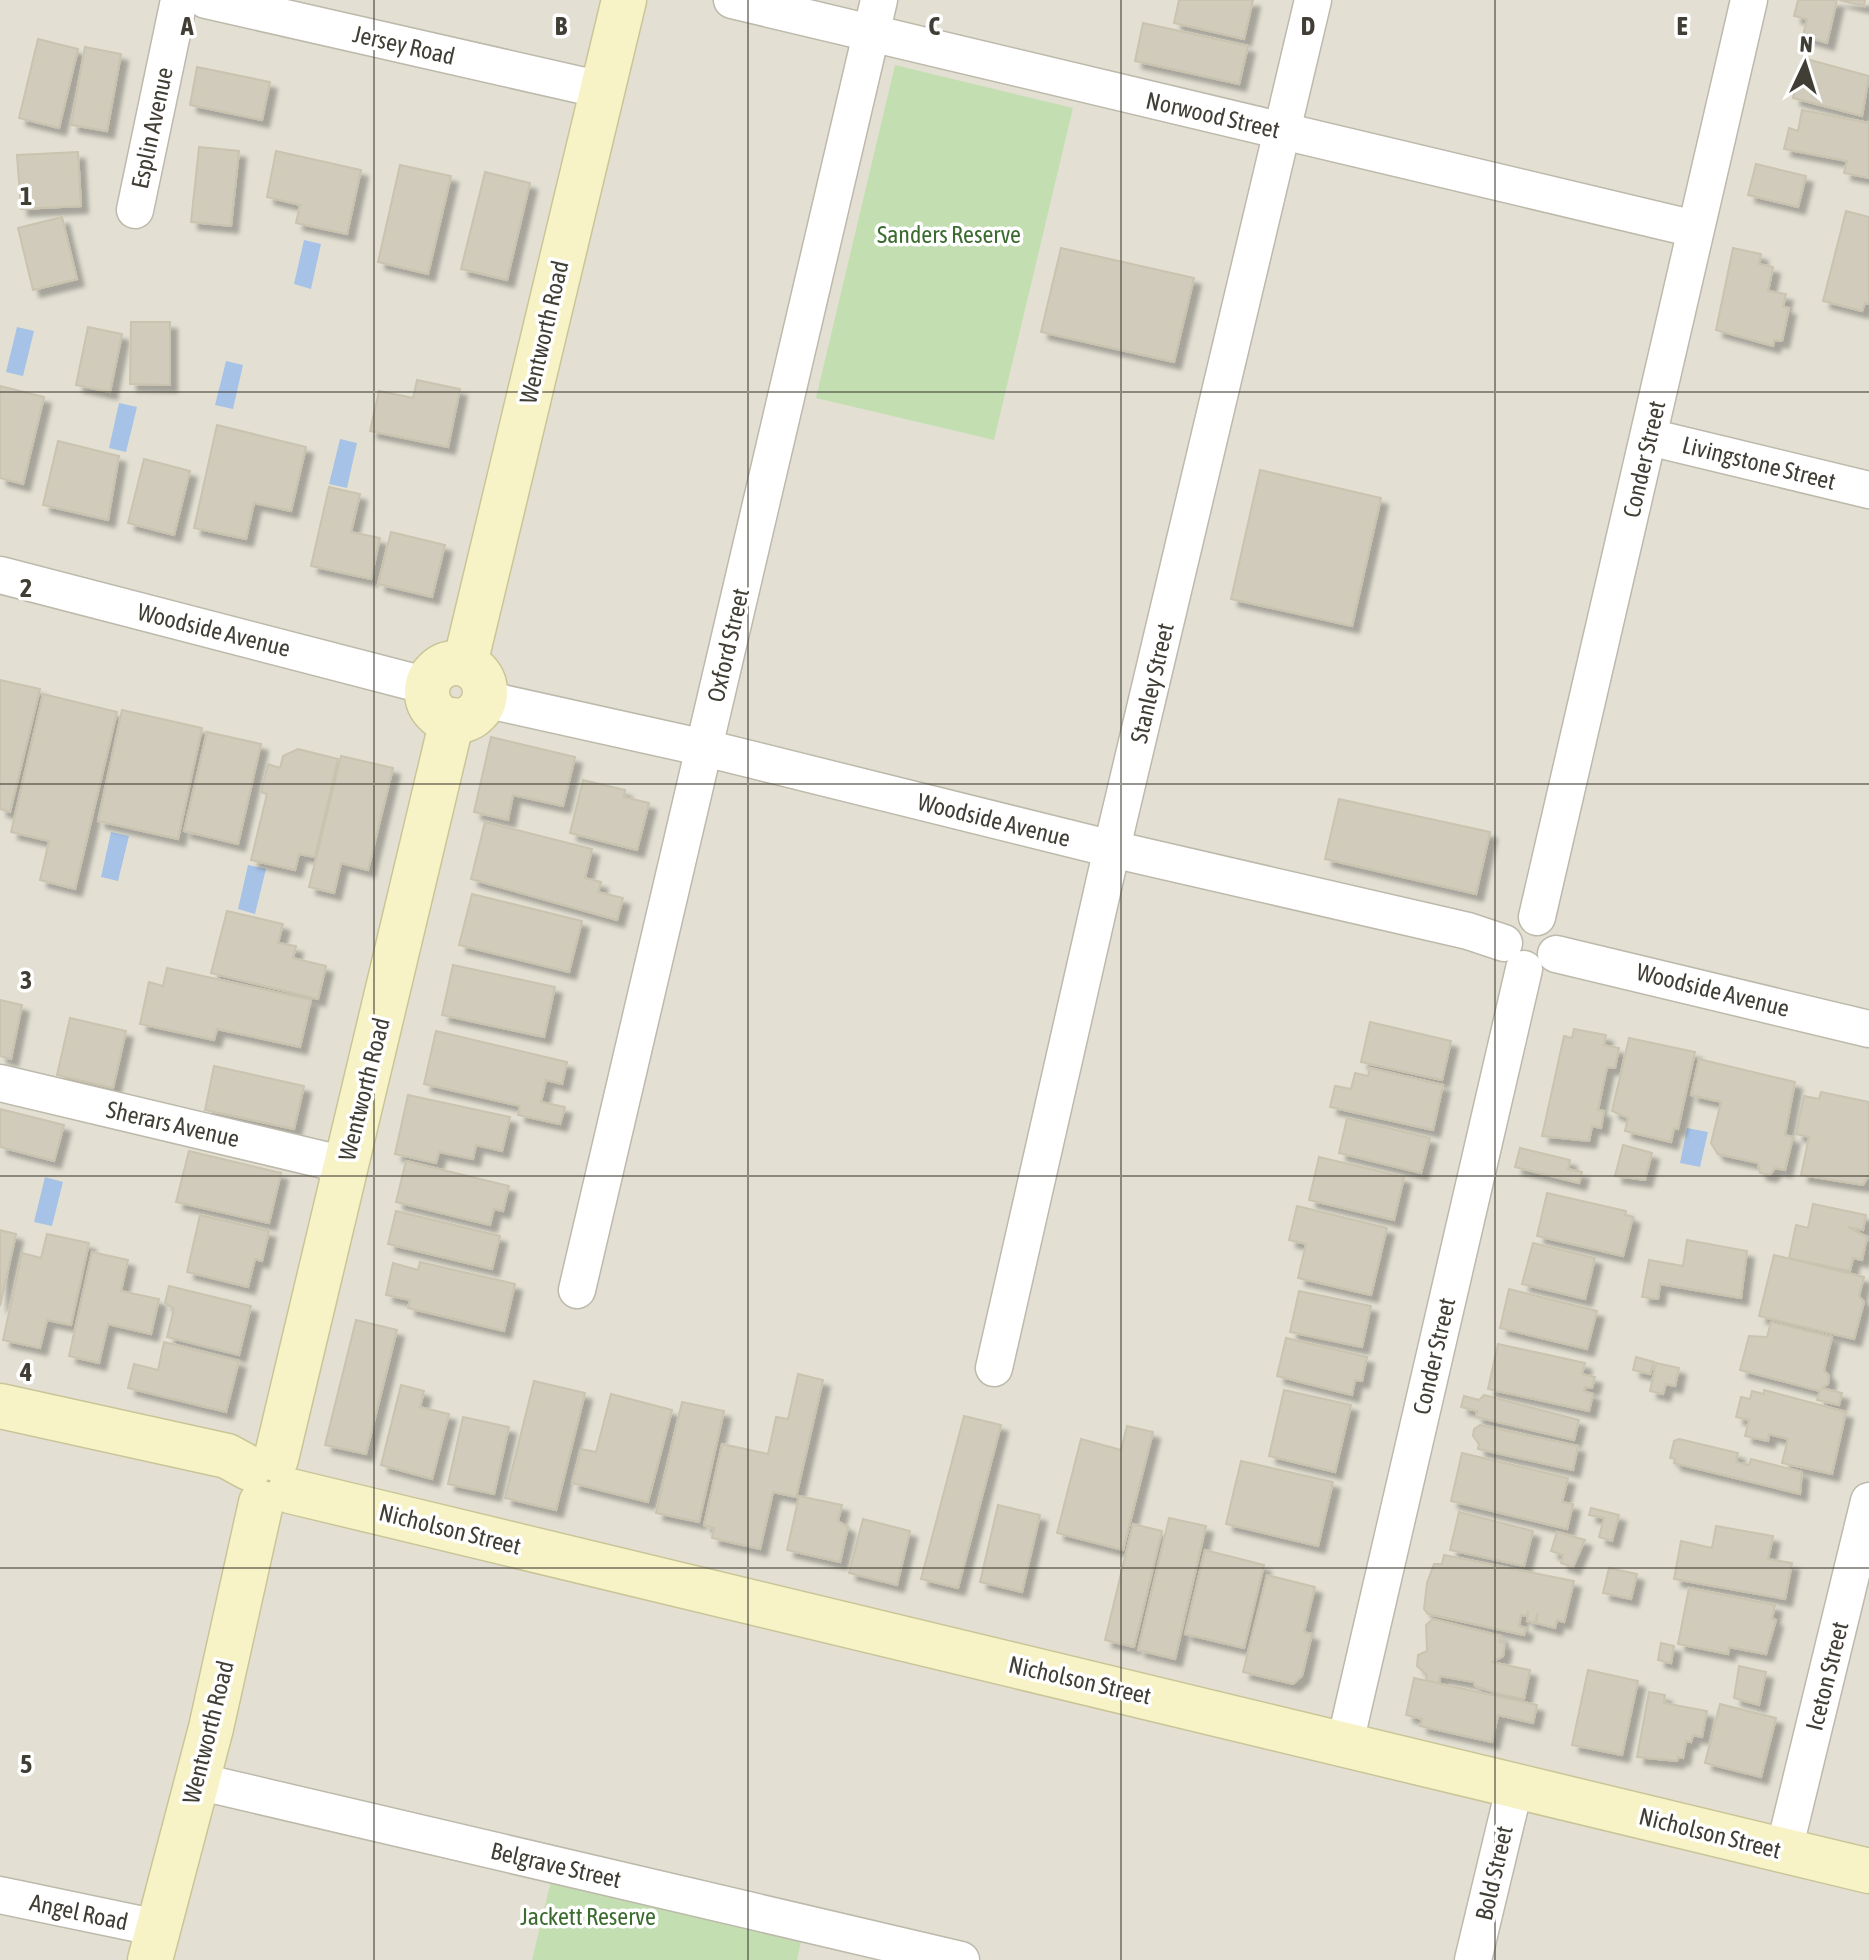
<svg xmlns="http://www.w3.org/2000/svg" width="1869" height="1960" font-family="'Asap Condensed',sans-serif">
<defs>
<filter id="shadow"><feDropShadow dx="7" dy="7" stdDeviation="2" flood-color="#0004"/></filter>
</defs>
<rect width="100%" height="100%" fill="#f0eee4"/>
<rect fill="#e3e0d3" x="0" y="0" width="1869" height="1960"/>
<g fill="#c3dfb1">
<polygon points="895,65 1073,108 994,440 816,398"/>
<polygon points="555,1864 805,1924 797,1960 532,1960"/>
</g>
<g fill="#a6c2e6">
<polygon points="304,240 321,244 311,289 294,284"/>
<polygon points="17,327 34,331 23,376 6,372"/>
<polygon points="226,361 243,365 233,409 215,405"/>
<polygon points="119,403 137,407 126,452 109,448"/>
<polygon points="340,439 357,443 347,488 329,484"/>
<polygon points="111,832 129,836 118,881 101,877"/>
<polygon points="248,865 266,869 255,914 238,909"/>
<polygon points="1687,1128 1708,1132 1700,1167 1680,1163"/>
<polygon points="45,1177 63,1182 52,1226 34,1222"/>
</g>
<g fill="#d0cbbb" stroke="#c9c3af" stroke-width="2" filter="url(#shadow)">
<polygon points="1179,0 1253,0 1244,39 1174,23"/>
<polygon points="1798,0 1837,0 1827,43 1803,36 1807,19 1794,16"/>
<polygon points="1839,0 1865,0 1864,6"/>
<polygon points="1143,23 1248,46 1239,84 1135,61"/>
<polygon points="38,39 78,49 59,128 19,118"/>
<polygon points="85,47 121,54 107,131 71,125"/>
<polygon points="1803,58 1869,76 1862,116 1793,98"/>
<polygon points="197,67 270,82 262,120 190,105"/>
<polygon points="1802,110 1869,123 1869,178 1844,173 1847,161 1784,149 1789,128 1798,131"/>
<polygon points="199,147 239,151 231,226 191,222"/>
<polygon points="276,151 361,170 347,234 296,223 300,205 267,197"/>
<polygon points="78,152 81,206 21,209 17,155"/>
<polygon points="1756,164 1806,176 1798,207 1748,195"/>
<polygon points="400,165 451,176 428,274 378,262"/>
<polygon points="485,172 530,183 507,280 461,269"/>
<polygon points="1846,211 1869,217 1869,304 1865,303 1862,311 1823,301"/>
<polygon points="62,217 77,279 33,290 18,228"/>
<polygon points="1061,248 1194,278 1174,362 1041,332"/>
<polygon points="1733,248 1761,254 1759,264 1773,267 1768,291 1786,294 1783,307 1789,308 1782,341 1774,340 1773,346 1716,330"/>
<polygon points="131,322 170,322 170,385 130,384"/>
<polygon points="88,327 122,334 110,392 76,385"/>
<polygon points="417,380 460,389 448,447 370,431 379,391 413,398"/>
<polygon points="0,386 44,397 23,484 0,478"/>
<polygon points="217,425 306,447 291,511 254,503 246,539 194,528"/>
<polygon points="58,441 119,456 108,520 43,505"/>
<polygon points="144,459 190,471 174,535 128,523"/>
<polygon points="1260,470 1381,498 1352,626 1231,599"/>
<polygon points="329,487 360,494 351,532 380,538 371,579 311,566"/>
<polygon points="391,532 445,545 432,597 378,584"/>
<polygon points="0,680 40,689 10,812 0,809"/>
<polygon points="43,694 117,712 75,889 40,880 49,841 11,832"/>
<polygon points="122,710 202,728 178,839 98,821"/>
<polygon points="207,732 261,744 238,844 184,831"/>
<polygon points="491,737 575,757 563,806 513,795 508,820 474,812"/>
<polygon points="298,749 338,759 315,857 299,854 295,870 251,860 267,794 261,792 268,764 280,768 283,756"/>
<polygon points="341,756 393,768 368,870 341,863 334,893 309,887"/>
<polygon points="583,780 625,790 624,797 649,803 637,850 570,833"/>
<polygon points="1339,799 1490,832 1476,894 1325,859"/>
<polygon points="485,822 592,849 585,878 601,882 598,892 623,898 617,920 471,879"/>
<polygon points="472,894 582,921 569,972 459,945"/>
<polygon points="227,911 283,924 278,943 296,946 293,958 326,966 318,999 211,973"/>
<polygon points="453,965 555,987 544,1037 442,1015"/>
<polygon points="167,968 311,1000 300,1047 217,1029 214,1040 140,1024 149,982 163,986"/>
<polygon points="0,1000 22,1005 11,1059 0,1056"/>
<polygon points="70,1018 126,1031 113,1088 57,1075"/>
<polygon points="1370,1022 1451,1041 1442,1080 1361,1062"/>
<polygon points="1574,1029 1606,1035 1604,1045 1619,1048 1615,1068 1607,1067 1598,1110 1604,1111 1601,1128 1592,1126 1589,1141 1542,1136 1564,1036 1572,1038"/>
<polygon points="436,1031 567,1062 562,1084 546,1080 541,1102 565,1107 560,1124 518,1115 520,1106 424,1084"/>
<polygon points="1629,1038 1695,1052 1678,1129 1674,1128 1671,1142 1625,1131 1628,1118 1612,1111"/>
<polygon points="1699,1059 1795,1082 1785,1135 1793,1137 1785,1170 1775,1168 1770,1175 1760,1173 1758,1163 1718,1154 1711,1143 1721,1102 1691,1095"/>
<polygon points="214,1066 304,1086 294,1129 205,1110"/>
<polygon points="1370,1068 1443,1085 1433,1130 1330,1107 1335,1086 1351,1089 1355,1073 1368,1076"/>
<polygon points="1821,1092 1869,1102 1869,1175 1863,1185 1801,1175 1809,1137 1796,1134 1804,1096 1819,1099"/>
<polygon points="408,1095 510,1117 502,1151 476,1145 473,1159 439,1152 436,1163 395,1154"/>
<polygon points="0,1109 64,1125 54,1161 0,1147"/>
<polygon points="1347,1118 1430,1138 1421,1173 1339,1153"/>
<polygon points="1623,1145 1652,1153 1645,1180 1615,1176"/>
<polygon points="1520,1148 1570,1160 1568,1169 1582,1172 1579,1183 1515,1167"/>
<polygon points="189,1151 281,1173 269,1223 176,1202"/>
<polygon points="1319,1157 1404,1177 1394,1220 1309,1200"/>
<polygon points="406,1161 509,1186 503,1211 494,1209 490,1225 396,1202"/>
<polygon points="1547,1193 1626,1211 1625,1215 1633,1217 1623,1256 1537,1236"/>
<polygon points="1813,1204 1866,1215 1863,1230 1848,1227 1867,1237 1862,1260 1853,1258 1850,1271 1789,1258 1796,1225 1808,1228"/>
<polygon points="1297,1206 1387,1228 1371,1295 1298,1278 1306,1244 1289,1240"/>
<polygon points="396,1211 500,1236 492,1269 388,1244"/>
<polygon points="200,1215 269,1231 262,1261 255,1259 248,1287 187,1272"/>
<polygon points="0,1230 16,1234 0,1306"/>
<polygon points="47,1234 89,1243 71,1325 47,1320 40,1348 3,1340 22,1253 41,1258"/>
<polygon points="1687,1240 1747,1251 1741,1298 1660,1284 1658,1299 1642,1297 1649,1260 1683,1266"/>
<polygon points="1533,1243 1595,1258 1585,1299 1522,1284"/>
<polygon points="92,1252 128,1260 121,1291 159,1299 151,1334 108,1324 99,1363 69,1356"/>
<polygon points="1774,1255 1864,1277 1859,1296 1864,1302 1854,1339 1759,1316"/>
<polygon points="420,1262 515,1284 504,1331 408,1308 410,1300 386,1295 393,1263 418,1270"/>
<polygon points="169,1286 251,1306 239,1355 167,1337 174,1309 165,1303"/>
<polygon points="1509,1289 1597,1311 1587,1349 1500,1328"/>
<polygon points="1299,1291 1371,1306 1362,1347 1290,1332"/>
<polygon points="356,1320 397,1330 366,1454 325,1445"/>
<polygon points="1771,1322 1832,1337 1824,1370 1829,1376 1828,1384 1822,1388 1842,1393 1839,1405 1817,1400 1820,1391 1740,1370 1749,1336 1767,1337"/>
<polygon points="1286,1338 1367,1357 1362,1381 1355,1380 1352,1395 1277,1376"/>
<polygon points="164,1342 239,1361 226,1412 128,1388 134,1364 158,1370"/>
<polygon points="1498,1344 1585,1363 1582,1374 1595,1377 1592,1388 1585,1387 1584,1391 1593,1394 1589,1411 1488,1389"/>
<polygon points="1636,1357 1654,1362 1650,1374 1633,1370"/>
<polygon points="1656,1363 1679,1368 1675,1386 1666,1384 1663,1394 1650,1391"/>
<polygon points="798,1374 823,1380 796,1497 773,1492 760,1549 712,1538 714,1528 704,1525 722,1444 768,1454 776,1417 788,1419"/>
<polygon points="534,1381 585,1393 556,1510 505,1498"/>
<polygon points="401,1385 424,1391 420,1407 449,1414 432,1479 381,1465"/>
<polygon points="1284,1390 1351,1405 1335,1472 1269,1456"/>
<polygon points="1764,1390 1846,1412 1832,1474 1782,1463 1788,1439 1769,1434 1768,1441 1745,1436 1749,1420 1736,1417 1741,1397 1750,1399 1752,1391 1764,1394"/>
<polygon points="611,1394 672,1410 648,1502 572,1483 581,1449 596,1452"/>
<polygon points="1484,1395 1579,1420 1574,1440 1476,1417 1477,1411 1461,1407 1464,1396 1479,1400"/>
<polygon points="682,1402 724,1411 699,1522 656,1513"/>
<polygon points="964,1416 1001,1425 958,1588 921,1579"/>
<polygon points="463,1417 509,1427 494,1494 448,1484"/>
<polygon points="1480,1425 1578,1446 1573,1470 1478,1449 1479,1444 1473,1436 1474,1429"/>
<polygon points="1127,1426 1153,1432 1123,1550 1057,1533 1081,1439 1121,1450"/>
<polygon points="1679,1439 1738,1453 1736,1462 1749,1465 1751,1459 1802,1472 1800,1494 1674,1463 1675,1459 1670,1458 1674,1441"/>
<polygon points="1462,1453 1568,1478 1562,1502 1573,1504 1567,1529 1451,1501"/>
<polygon points="1241,1461 1333,1482 1318,1546 1226,1524"/>
<polygon points="799,1496 842,1505 838,1521 848,1527 840,1562 787,1550"/>
<polygon points="998,1505 1040,1515 1022,1592 980,1582"/>
<polygon points="1591,1508 1619,1515 1612,1541 1599,1537 1604,1518 1589,1515"/>
<polygon points="1459,1512 1533,1531 1524,1566 1450,1550"/>
<polygon points="1169,1518 1206,1526 1175,1659 1138,1650"/>
<polygon points="863,1519 910,1531 897,1585 849,1573"/>
<polygon points="1133,1524 1162,1531 1134,1647 1105,1640"/>
<polygon points="1716,1526 1773,1536 1768,1559 1792,1563 1785,1599 1674,1579 1681,1541 1712,1548"/>
<polygon points="1557,1532 1585,1540 1573,1567 1561,1563 1563,1555 1551,1551"/>
<polygon points="1205,1550 1264,1565 1244,1648 1185,1634"/>
<polygon points="1444,1555 1574,1581 1564,1622 1557,1620 1555,1628 1536,1623 1538,1613 1535,1623 1527,1621 1528,1611 1527,1616 1521,1615 1519,1626 1526,1628 1524,1635 1428,1614 1424,1609 1427,1583 1434,1564 1442,1564"/>
<polygon points="1609,1568 1637,1574 1631,1599 1603,1593"/>
<polygon points="1267,1575 1315,1587 1304,1632 1312,1634 1302,1676 1293,1684 1243,1672"/>
<polygon points="1689,1588 1775,1605 1772,1619 1776,1620 1766,1654 1729,1647 1728,1654 1678,1644"/>
<polygon points="1433,1619 1501,1636 1500,1642 1505,1643 1503,1656 1492,1662 1530,1670 1524,1699 1496,1693 1475,1686 1474,1682 1440,1676 1439,1683 1426,1681 1427,1675 1417,1666 1418,1655 1427,1651 1426,1625"/>
<polygon points="1661,1643 1674,1646 1671,1663 1658,1660"/>
<polygon points="1739,1666 1766,1672 1759,1705 1734,1698"/>
<polygon points="1588,1670 1638,1681 1622,1755 1572,1745"/>
<polygon points="1414,1678 1537,1705 1533,1723 1498,1715 1492,1742 1420,1726 1422,1719 1406,1715"/>
<polygon points="1649,1692 1665,1695 1664,1703 1707,1711 1702,1737 1693,1735 1691,1742 1686,1741 1683,1758 1678,1757 1677,1761 1637,1757"/>
<polygon points="1720,1704 1776,1718 1761,1777 1705,1763"/>
</g>
<g fill="none" stroke-linecap="round" stroke-linejoin="round">
<g stroke="#bdb9ab" stroke-width="39">
<g id="street">
<polyline points="206,0 602,90"/>
<polyline points="732,0 1695,229"/>
<polyline points="135,210 179,0"/>
<polyline points="1649,437 1869,490"/>
<polyline points="0,575 428,686"/>
<polyline points="484,699 705,748 1112,849 1468,931 1504,943"/>
<polyline points="1537,917 1749,0"/>
<polyline points="1556,954 1869,1029"/>
<polyline points="0,1083 345,1165"/>
<polyline points="577,1290 879,0"/>
<polyline points="994,1368 1115,835 1313,0"/>
<polyline points="1345,1743 1524,969"/>
<polyline points="197,1781 961,1960"/>
<polyline points="1784,1850 1869,1501"/>
<polyline points="0,1895 158,1928"/>
<polyline points="1473,1960 1515,1785"/>
</g>
</g>
<g stroke="#cac598" stroke-width="47">
<g id="secondary">
<circle cx="456" cy="692" r="29"/>
<polyline points="465,664 624,0"/>
<polyline points="0,1406 227,1456 249,1468"/>
<polyline points="276,1459 452,720"/>
<polyline points="290,1491 1869,1871"/>
<polyline points="150,1960 211,1728 261,1503"/>
</g>
</g>
<use href="#street" stroke="#fff" stroke-width="36"/>
<use href="#secondary" stroke="#f7f3c6" stroke-width="44"/>
</g>
<path fill="none" stroke="#413e35" stroke-width="2" stroke-opacity="0.55" d="M 374,0 L 374,1960M 748,0 L 748,1960M 1121,0 L 1121,1960M 1495,0 L 1495,1960M 0,392 L 1869,392M 0,784 L 1869,784M 0,1176 L 1869,1176M 0,1568 L 1869,1568"/>
<g text-anchor="middle" dominant-baseline="central" stroke-width="7" stroke-linejoin="round" paint-order="stroke">
<g font-size="24" fill="#413e35" stroke="#fff">
<text transform="translate(404 45) rotate(13)">Jersey Road</text>
<text transform="translate(1213 115) rotate(13)">Norwood Street</text>
<text transform="translate(152 128) rotate(-78)">Esplin Avenue</text>
<text transform="translate(544 332) rotate(-77)">Wentworth Road</text>
<text transform="translate(1644 459) rotate(-77)">Conder Street</text>
<text transform="translate(1759 463) rotate(14)">Livingstone Street</text>
<text transform="translate(214 630) rotate(14)">Woodside Avenue</text>
<text transform="translate(728 645) rotate(-77)">Oxford Street</text>
<text transform="translate(1152 683) rotate(-77)">Stanley Street</text>
<text transform="translate(994 820) rotate(14)">Woodside Avenue</text>
<text transform="translate(1713 990) rotate(14)">Woodside Avenue</text>
<text transform="translate(364 1089) rotate(-76)">Wentworth Road</text>
<text transform="translate(173 1124) rotate(13)">Sherars Avenue</text>
<text transform="translate(1434 1356) rotate(-77)">Conder Street</text>
<text transform="translate(450 1529) rotate(14)">Nicholson Street</text>
<text transform="translate(1827 1676) rotate(-76)">Iceton Street</text>
<text transform="translate(1080 1680) rotate(13)">Nicholson Street</text>
<text transform="translate(208 1732) rotate(-76)">Wentworth Road</text>
<text transform="translate(1710 1833) rotate(14)">Nicholson Street</text>
<text transform="translate(556 1865) rotate(13)">Belgrave Street</text>
<text transform="translate(1494 1873) rotate(-77)">Bold Street</text>
<text transform="translate(79 1912) rotate(12)">Angel Road</text>
</g>
<g font-size="24" fill="#3c6b30" stroke="#fff">
<text x="949" y="234">Sanders Reserve</text>
<text x="588" y="1916">Jackett Reserve</text>
</g>
</g>
<g font-size="26" text-anchor="middle" font-weight="bold" fill="#413e35" stroke="#fff" stroke-width="7" stroke-linejoin="round" paint-order="stroke">
<text x="187" y="35">A</text>
<text x="561" y="35">B</text>
<text x="934" y="35">C</text>
<text x="1308" y="35">D</text>
<text x="1682" y="35">E</text>
<text x="26" y="205">1</text>
<text x="26" y="597">2</text>
<text x="26" y="989">3</text>
<text x="26" y="1381">4</text>
<text x="26" y="1773">5</text>
</g>
<g transform="translate(1805 64) rotate(4)" stroke="#ffffff" stroke-width="6" paint-order="stroke">
<path d="M0-6L14 30L0 20L-14 30Z" fill="#413e35"/>
<text y="-12" font-size="22" font-weight="bold" text-anchor="middle" fill="#413e35">N</text>
</g>
</svg>
